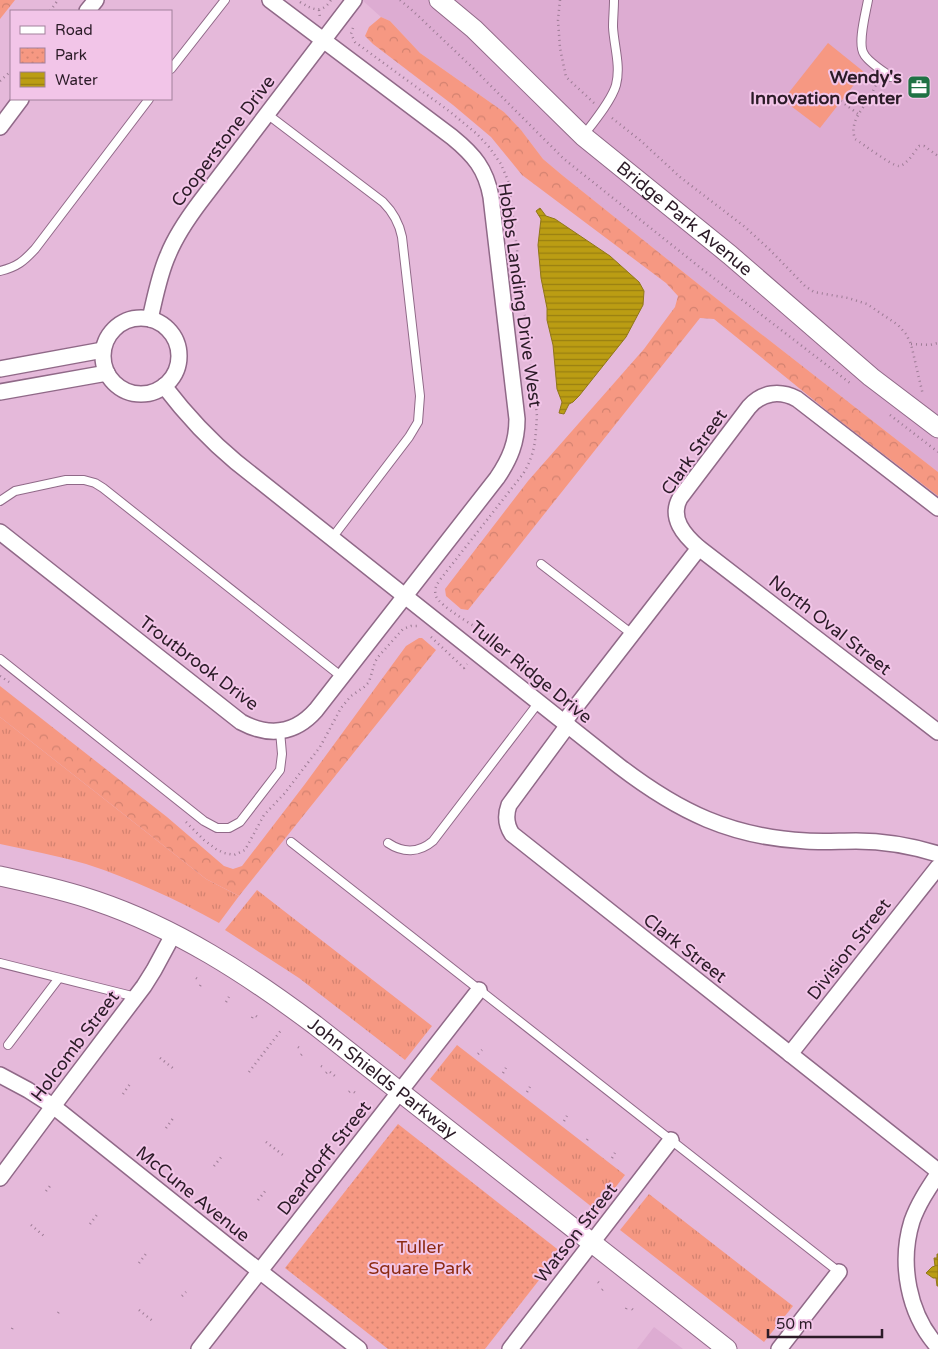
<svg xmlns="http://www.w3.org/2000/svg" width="938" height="1349" font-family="'Varela Round',sans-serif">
<defs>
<pattern id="grass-tufts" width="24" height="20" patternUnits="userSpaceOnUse" patternTransform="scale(1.25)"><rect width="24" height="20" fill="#f69882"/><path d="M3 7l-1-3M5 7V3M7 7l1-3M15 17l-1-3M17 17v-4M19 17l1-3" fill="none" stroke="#d38270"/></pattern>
<pattern id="forest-crowns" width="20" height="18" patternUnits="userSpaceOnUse" patternTransform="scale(1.25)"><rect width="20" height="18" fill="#f69882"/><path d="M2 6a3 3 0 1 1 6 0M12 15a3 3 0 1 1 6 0" fill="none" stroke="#d38270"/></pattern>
<pattern id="park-dots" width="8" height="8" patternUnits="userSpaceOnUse" patternTransform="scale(1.25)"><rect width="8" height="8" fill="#f69882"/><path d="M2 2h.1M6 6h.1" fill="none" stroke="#d38270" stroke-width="1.8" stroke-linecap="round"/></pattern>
<pattern id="water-rules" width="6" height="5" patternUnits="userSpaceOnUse" patternTransform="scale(1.25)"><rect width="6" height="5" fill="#bb9d13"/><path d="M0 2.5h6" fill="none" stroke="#987f12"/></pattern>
</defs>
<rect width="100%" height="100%" fill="#e5b9da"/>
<g fill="#ddacd2">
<polygon points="362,0 938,0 938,472 742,319 562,175 543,159 521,130 504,112 420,53 390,21 381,17"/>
<polygon points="654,1327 683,1349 637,1349"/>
</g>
<g fill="url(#grass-tufts)">
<path d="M 0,717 L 206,879 L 239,896 L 219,923 C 176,899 132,879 86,864 C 58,856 28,850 0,844 Z"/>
<polygon points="257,890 432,1026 405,1060 299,978 225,930"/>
<polygon points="457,1045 625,1175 597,1211 430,1079"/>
<polygon points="649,1194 793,1306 764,1342 620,1230"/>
</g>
<g fill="url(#forest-crowns)">
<polygon points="0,0 15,0 0,19"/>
<polygon points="381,17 390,21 420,53 504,112 521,130 543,159 562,175 742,319 938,472 938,496 831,414 714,319 700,318 468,610 461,609 446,596 445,589 528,481 644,349 675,307 678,296 666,283 522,175 491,137 453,105 373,44 365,36 369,27"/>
<polygon points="419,638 422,638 436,650 239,896 206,879 0,717 0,686 167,817 224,866 233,869 242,866 305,784 406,646"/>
</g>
<polygon fill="url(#park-dots)" points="398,1124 561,1252 485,1349 388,1349 285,1268"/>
<polygon fill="#f69882" points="828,43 864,72 820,128 783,100"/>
<g fill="url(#water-rules)" stroke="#907619">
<polygon points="540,208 546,216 555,219 610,256 639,282 644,291 643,305 626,337 579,396 573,402 569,404 564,414 559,413 562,402 557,389 553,345 547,320 547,308 541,278 538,245 541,219 536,211"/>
<polygon points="937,1254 938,1254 938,1286 937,1286 936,1278 933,1278 926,1273 932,1267 935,1266 934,1258 937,1258"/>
</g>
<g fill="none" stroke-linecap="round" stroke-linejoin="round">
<g stroke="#906988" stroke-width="10">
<g id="service">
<path d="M 868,0 C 866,12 857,44 864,54 C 868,62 883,71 891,77"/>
<polyline points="171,69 225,0"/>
<path d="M 267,114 L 383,202 C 393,212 399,222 402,237 L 420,396 L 418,422 L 409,437 L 332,538"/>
<path d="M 583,136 C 593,123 612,100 616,85 C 621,66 614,46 613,27 C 613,18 614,9 614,0"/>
<path d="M 0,271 C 17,267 24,261 35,249 L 149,99"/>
<polyline points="0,501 15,491 66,480 84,480 95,483 103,488 342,677"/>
<polyline points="541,564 632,634"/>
<polyline points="0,659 204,821 217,828 229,828 240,822 280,770 282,754 280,731"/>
<polyline points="291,842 839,1272"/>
<path d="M 388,843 C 403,853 419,853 433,841 L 539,702"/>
<polyline points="0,963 136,997"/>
<polyline points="8,1045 59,978"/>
</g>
</g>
<g stroke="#906988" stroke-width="18">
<g id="minor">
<polyline points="87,11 96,0"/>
<polyline points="0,127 21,99"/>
<circle cx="141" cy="356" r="38"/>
<path d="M 150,319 C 155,298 159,275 168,255 C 176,235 188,218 200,202 L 354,0"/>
<polyline points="0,369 103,350"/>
<path d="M 164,386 C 187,416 207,438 236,462 L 619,766 C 679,812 731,837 806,841 C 823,842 839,841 856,841 C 883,841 912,846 938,854"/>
<polyline points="0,392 107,373"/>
<path d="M 938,508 L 797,399 C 780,390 762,392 749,407 L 680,498 C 669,518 684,535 699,548 L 938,732"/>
<path d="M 0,532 L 241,722 C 269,737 295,734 316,710 L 497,478 C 510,459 517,442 517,419 L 491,197 C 486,169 474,155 452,137 L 270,0"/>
<polyline points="564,722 699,548"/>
<path d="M 568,725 L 509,805 C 505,816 506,825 512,834 L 938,1171"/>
<polyline points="790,1054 938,867"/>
<polyline points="0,1075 28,1090 53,1106 243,1258 359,1349"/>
<path d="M 938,1174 C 928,1189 918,1204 912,1221 C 899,1263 908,1314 938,1347"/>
<polyline points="0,1178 60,1097 144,986 154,970 174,933"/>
<polyline points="199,1349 479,990"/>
<polyline points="510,1349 671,1140"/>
<polyline points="779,1349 839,1272"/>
</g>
</g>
<g stroke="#906988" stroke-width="21">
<g id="tertiary">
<path id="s1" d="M 439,0 L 474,29 L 583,136 L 730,255 L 871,377 L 938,428"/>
<path id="s2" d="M 0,876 C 32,883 65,890 96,901 C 176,928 247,974 315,1025 L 727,1349"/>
</g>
</g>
<g stroke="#9d7c95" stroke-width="2.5" stroke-dasharray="1 4" stroke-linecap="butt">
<polyline points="400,0 414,12 474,69 564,159 702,269 850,383"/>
<polyline points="560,0 558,20 560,48 566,77 594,103"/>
<path d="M 300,2 C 313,10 322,14 331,0"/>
<polyline points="319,10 320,18"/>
<polyline points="50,11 58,0"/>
<path d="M 353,28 L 351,34 L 355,42 L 449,111 L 477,134 L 489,147 L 501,164 L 509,183 L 537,416 C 535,441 536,452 523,474 L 439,581 C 436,586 434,590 436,596 C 439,606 478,628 489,636 L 485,640"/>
<polyline points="0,81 11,71"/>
<path d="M 878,81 C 875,86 873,91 871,96 C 862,110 849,122 855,139 C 863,144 892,166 899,166 C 907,165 914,152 919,146 L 924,146 L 938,156"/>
<polyline points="841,101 858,114"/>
<polyline points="612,118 641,141 680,177 745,227 770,250 805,286 814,292 848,298 867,304 898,325 906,334 911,344 923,395"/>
<polyline points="911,344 930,345 938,343"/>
<polyline points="890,415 938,452"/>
<polyline points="431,637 464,668 467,664"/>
<polyline points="0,676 9,682"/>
<polyline points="186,822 204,840 216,849 224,853 234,855 245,850 264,815 284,794 320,747 341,708 351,696 364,687 369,682 375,662 378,657 403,629 411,626 417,626"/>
<polyline points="196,978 199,980"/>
<polyline points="200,986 202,983"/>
<polyline points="226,1002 229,997"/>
<polyline points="256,1016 260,1019"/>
<polyline points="252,1018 253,1016"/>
<polyline points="298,1047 301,1049"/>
<polyline points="478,1054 482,1050"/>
<polyline points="301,1055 303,1053"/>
<polyline points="160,1058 174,1069"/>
<polyline points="321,1066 325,1068"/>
<polyline points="249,1072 282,1029"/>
<polyline points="330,1072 335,1076"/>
<polyline points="326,1073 327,1072"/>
<polyline points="503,1073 506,1068"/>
<polyline points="349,1092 350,1091"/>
<polyline points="354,1092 358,1095"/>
<polyline points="527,1092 530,1087"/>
<polyline points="123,1094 130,1084"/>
<polyline points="564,1121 567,1116"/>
<polyline points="166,1128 174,1117"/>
<polyline points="587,1140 590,1136"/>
<polyline points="266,1142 283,1155"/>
<polyline points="612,1158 615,1153"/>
<polyline points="214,1166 222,1156"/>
<polyline points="46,1191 50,1186"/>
<polyline points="258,1200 266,1190"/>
<polyline points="90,1224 99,1212"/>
<polyline points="31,1225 44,1236"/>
<polyline points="139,1263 148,1251"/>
<polyline points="598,1282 601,1285"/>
<polyline points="602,1290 603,1289"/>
<polyline points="182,1296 186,1292"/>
<polyline points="626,1309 627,1307"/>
<polyline points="632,1309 635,1312"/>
<polyline points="139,1310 154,1322"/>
<polyline points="58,1313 61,1309"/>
<polyline points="12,1329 13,1327"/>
</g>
<use href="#service" stroke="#fff" stroke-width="8"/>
<use href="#minor" stroke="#fff" stroke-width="15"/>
<use href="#tertiary" stroke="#fff" stroke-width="19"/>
</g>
<defs>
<g id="office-square" transform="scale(1.25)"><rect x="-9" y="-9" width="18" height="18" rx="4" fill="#1f7244" stroke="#f2c5e8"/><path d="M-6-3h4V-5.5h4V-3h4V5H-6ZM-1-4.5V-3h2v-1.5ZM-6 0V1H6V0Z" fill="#fff"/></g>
</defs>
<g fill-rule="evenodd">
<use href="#office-square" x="919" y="87"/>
</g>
<g text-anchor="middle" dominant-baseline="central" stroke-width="4" stroke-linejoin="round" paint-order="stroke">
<g font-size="18" font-weight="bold" fill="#2b1b27" stroke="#f2c5e8" text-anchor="end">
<text x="902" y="77">Wendy's<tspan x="902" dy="21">Innovation Center</tspan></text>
</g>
<g font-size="18" fill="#2b1b27" stroke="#f2c5e8">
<text transform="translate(223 141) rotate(-53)">Cooperstone Drive</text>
<text stroke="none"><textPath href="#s1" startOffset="329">Bridge Park Avenue</textPath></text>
<text transform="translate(520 295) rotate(82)">Hobbs Landing Drive West</text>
<text transform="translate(694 452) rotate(-55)">Clark Street</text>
<text transform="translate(830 625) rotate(38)">North Oval Street</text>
<text transform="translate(199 663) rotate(37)">Troutbrook Drive</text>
<text transform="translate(531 672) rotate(39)">Tuller Ridge Drive</text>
<text transform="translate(685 948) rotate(38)">Clark Street</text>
<text transform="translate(849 949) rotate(-52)">Division Street</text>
<text transform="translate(75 1046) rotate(-53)">Holcomb Street</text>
<text stroke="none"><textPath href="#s2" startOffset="438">John Shields Parkway</textPath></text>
<text transform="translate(324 1158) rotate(-52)">Deardorff Street</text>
<text transform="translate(193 1194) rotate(39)">McCune Avenue</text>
<text transform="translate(576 1233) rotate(-52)">Watson Street</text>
</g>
<g font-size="18" fill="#8c2b13" stroke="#f2c5e8">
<text x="420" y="1247">Tuller<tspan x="420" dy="21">Square Park</tspan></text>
</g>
</g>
<rect x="10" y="10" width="162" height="90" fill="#f2c5e8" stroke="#a2819b"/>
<rect x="20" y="26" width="25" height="8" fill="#ffffff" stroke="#a2819b"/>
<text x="55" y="35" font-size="15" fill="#2b1b27">Road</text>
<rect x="20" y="48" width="25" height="15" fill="url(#park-dots)" stroke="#a2819b"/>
<text x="55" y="60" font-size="15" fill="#2b1b27">Park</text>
<rect x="20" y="72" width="25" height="15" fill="url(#water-rules)" stroke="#a2819b"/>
<text x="55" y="85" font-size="15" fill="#2b1b27">Water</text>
<path d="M768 1329v8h114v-8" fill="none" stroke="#2b1b27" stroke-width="2.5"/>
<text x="776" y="1329" font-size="15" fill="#2b1b27" stroke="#f2c5e8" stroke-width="4" paint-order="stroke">50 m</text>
</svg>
